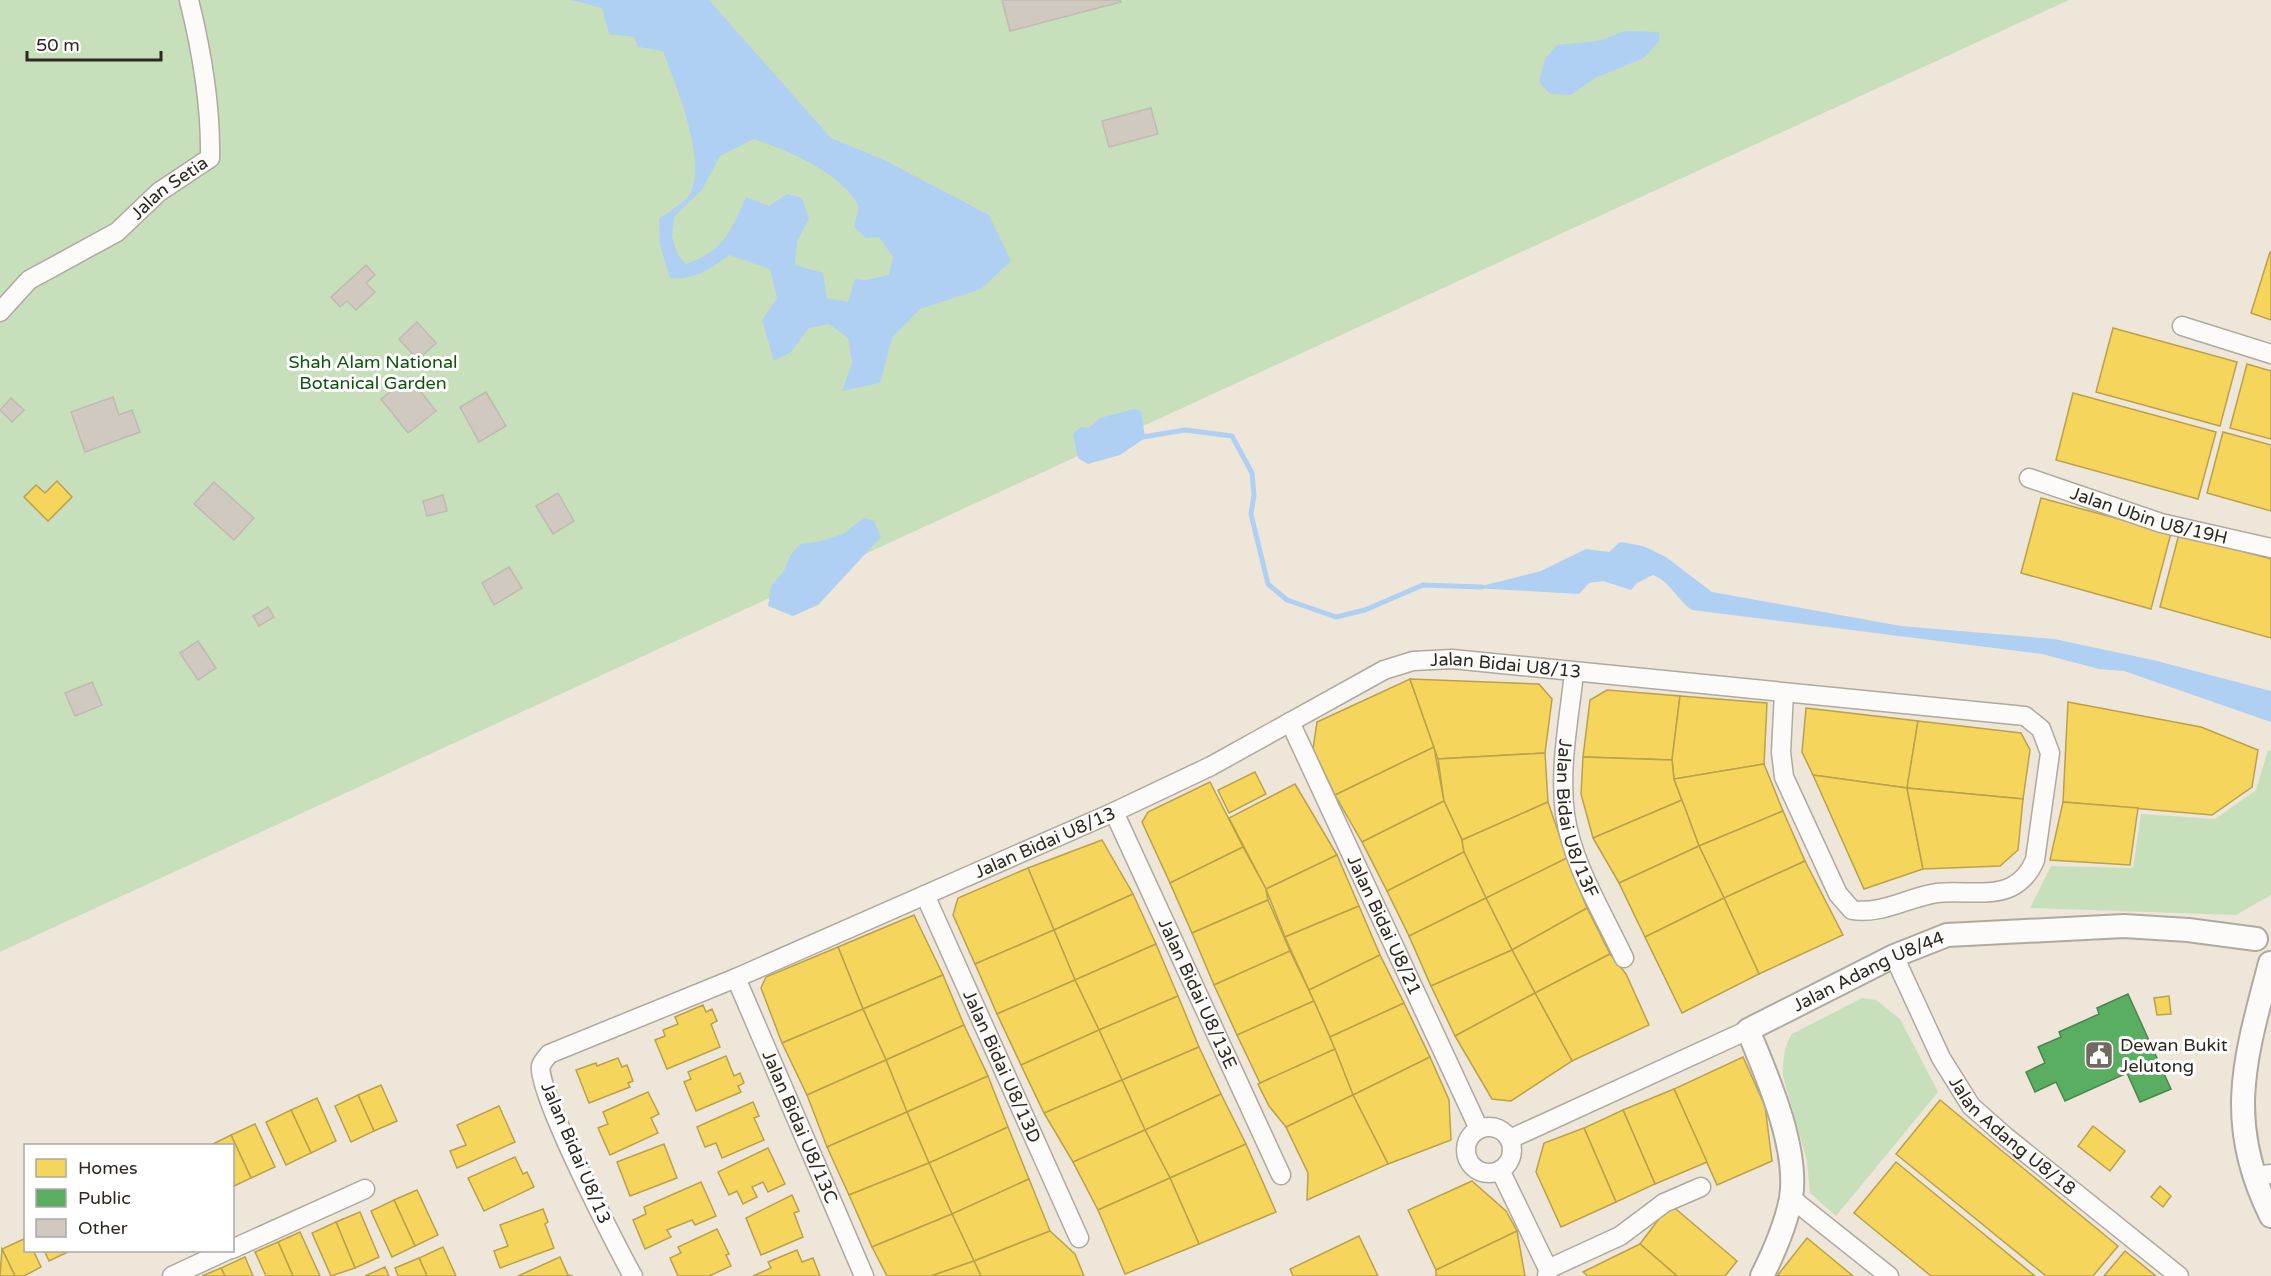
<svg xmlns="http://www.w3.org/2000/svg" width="2271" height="1276" font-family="'Varela Round',sans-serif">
<rect width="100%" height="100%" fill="#eee6d9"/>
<g fill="#c8dfbb">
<polygon points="0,0 2069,0 0,952"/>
<polygon points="2268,750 2271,751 2271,895 2236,915 2030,908 2051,866 2133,868 2141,814 2215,819 2256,790"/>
<path d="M 1862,998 L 1876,1000 L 1900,1019 L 1938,1092 L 1836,1216 L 1810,1193 L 1807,1161 L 1783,1076 C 1783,1061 1783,1048 1792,1034 Z"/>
</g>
<g fill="#afd0f2" fill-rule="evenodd">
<path d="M 571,0 L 709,0 L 831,138 L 884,160 L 989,215 L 1011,261 L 981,289 L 920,309 L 892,338 L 880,383 L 842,391 L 852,363 L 848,338 L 829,324 L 809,328 L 791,352 L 774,361 L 762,320 L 777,298 L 770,269 L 729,255 C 709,270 696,280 670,278 L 660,245 L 659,219 C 668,212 686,202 691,192 C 706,157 676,86 663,51 L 638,47 L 634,37 L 609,34 L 602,8 ZM 754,139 C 791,152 838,171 859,206 L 854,227 L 866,238 L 879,237 L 893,257 L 889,275 L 866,280 L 855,279 L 848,302 L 827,298 L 823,273 L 795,265 L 797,241 L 809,219 L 802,198 L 787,194 L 769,206 L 746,197 C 730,232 725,250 686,264 L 678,255 L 672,237 L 674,217 L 702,190 L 720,156 Z"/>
<polygon points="1625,31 1659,32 1659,41 1644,58 1595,78 1571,95 1550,94 1539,82 1545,59 1557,45 1598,41"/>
<polygon points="1134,409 1141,411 1145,438 1120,455 1088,464 1078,458 1073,434 1081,427 1089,428 1100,418"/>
<path d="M 865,518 L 874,521 L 881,537 L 818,605 L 793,616 L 768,606 L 771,586 L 784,571 L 790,556 L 800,544 C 816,543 830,539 844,533 C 851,529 856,522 865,518 Z"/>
<path d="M 1620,542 L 1643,546 L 1666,557 L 1712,592 L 1901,626 L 2054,639 L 2153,660 L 2271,691 L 2271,722 L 2124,671 L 2099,669 L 2042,654 L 1692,610 C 1676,599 1672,583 1653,575 L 1637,583 L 1631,590 L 1603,581 L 1589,583 L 1579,594 L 1474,588 L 1541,571 L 1586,549 L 1609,552 Z"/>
</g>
<g fill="#f6d55c" stroke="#baa14a" stroke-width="1.5">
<polygon points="2270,252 2271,252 2271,320 2251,313"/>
<polygon points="2113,328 2237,362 2220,426 2096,392"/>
<polygon points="2247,364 2271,371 2271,439 2230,428"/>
<polygon points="2073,393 2216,432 2198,499 2056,460"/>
<polygon points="2223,432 2271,445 2271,511 2207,493"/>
<polygon points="57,481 72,497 48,521 24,497 36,485 45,493"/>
<polygon points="2041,498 2171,533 2151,609 2021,573"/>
<polygon points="2179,534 2271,559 2271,638 2160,607"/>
<polygon points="1410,679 1434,747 1335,795 1313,749 1317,722"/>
<polygon points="1410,679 1539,684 1552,699 1545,753 1438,759"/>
<polygon points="1607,690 1680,696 1672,760 1583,757 1590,700"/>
<polygon points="1680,696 1767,703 1764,764 1674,779 1672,760"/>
<polygon points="2068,702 2201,727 2258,750 2252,787 2212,815 2063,802"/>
<polygon points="1806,708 1918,721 1907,788 1813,775 1802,752"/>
<polygon points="1918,721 2021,733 2030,750 2023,799 1907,788"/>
<polygon points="1434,747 1444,801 1362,842 1335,795"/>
<polygon points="1545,753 1548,802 1462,840 1444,801 1438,759"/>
<polygon points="1583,757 1672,760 1674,779 1682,800 1593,838 1581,794"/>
<polygon points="1764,764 1783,811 1699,846 1674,779"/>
<polygon points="1255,772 1266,794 1229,813 1218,790"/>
<polygon points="1813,775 1907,788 1923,869 1864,889"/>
<polygon points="1210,782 1243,847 1170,883 1142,822 1148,812"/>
<polygon points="1295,784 1337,855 1266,889 1229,818"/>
<polygon points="1907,788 2023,799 2018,850 2000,866 1923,869"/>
<polygon points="1682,800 1699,846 1619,883 1593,838"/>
<polygon points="1444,801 1462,840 1464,852 1387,891 1362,842"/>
<polygon points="1548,802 1567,858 1486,898 1464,852 1462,840"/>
<polygon points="2063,802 2138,808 2130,865 2050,860"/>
<polygon points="1783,811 1805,861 1724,898 1699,846"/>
<polygon points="1102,840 1133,894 1054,930 1028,868"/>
<polygon points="1699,846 1724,898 1645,937 1619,883"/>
<polygon points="1243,847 1266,889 1268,900 1192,933 1170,883"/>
<polygon points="1464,852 1486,898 1409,936 1387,891"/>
<polygon points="1337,855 1359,906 1285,937 1266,889"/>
<polygon points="1567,858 1587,908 1512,950 1486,898"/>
<polygon points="1805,861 1843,935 1759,974 1724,898"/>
<polygon points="1028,868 1054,930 975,964 953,915 958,898"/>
<polygon points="1133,894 1156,944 1075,980 1054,930"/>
<polygon points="1486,898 1512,950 1431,986 1409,936"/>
<polygon points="1724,898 1759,974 1682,1013 1645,937"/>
<polygon points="1268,900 1290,951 1214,985 1192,933"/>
<polygon points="1359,906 1380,955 1309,990 1285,937"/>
<polygon points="1587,908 1610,954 1535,993 1512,950"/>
<polygon points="914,915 943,975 863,1009 838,947"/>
<polygon points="1054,930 1075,980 997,1014 975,964"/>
<polygon points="1156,944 1178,996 1099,1030 1075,980"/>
<polygon points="838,947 863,1009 782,1043 761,988 766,977"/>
<polygon points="1512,950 1535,993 1455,1036 1431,986"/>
<polygon points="1290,951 1314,1001 1237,1035 1214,985"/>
<polygon points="1610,954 1626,974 1649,1025 1572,1061 1535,993"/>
<polygon points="1380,955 1404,1003 1330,1037 1309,990"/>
<polygon points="943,975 964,1025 886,1060 863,1009"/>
<polygon points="1075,980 1099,1030 1021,1065 997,1014"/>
<polygon points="1535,993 1572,1061 1511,1101 1492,1099 1455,1036"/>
<polygon points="1178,996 1199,1047 1122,1080 1099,1030"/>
<polygon points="2169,996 2171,1014 2157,1015 2154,998"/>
<polygon points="1314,1001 1335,1049 1260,1083 1237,1035"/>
<polygon points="1404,1003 1430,1057 1353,1095 1330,1037"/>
<polygon points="703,1005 706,1012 712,1009 717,1021 711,1024 720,1047 667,1069 655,1040 665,1036 663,1030 678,1024 675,1017"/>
<polygon points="863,1009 886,1060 807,1095 782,1043"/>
<polygon points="964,1025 988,1076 907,1112 886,1060"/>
<polygon points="1099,1030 1122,1080 1044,1113 1021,1065"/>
<polygon points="1199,1047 1221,1094 1145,1130 1122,1080"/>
<polygon points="1335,1049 1353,1095 1286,1127 1269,1106 1258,1084"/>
<polygon points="726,1056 734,1076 740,1073 744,1083 738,1086 741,1092 696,1111 684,1082 691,1079 688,1072"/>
<polygon points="1430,1057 1449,1100 1451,1140 1388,1164 1353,1095"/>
<polygon points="1743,1057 1765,1106 1772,1161 1717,1185 1674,1089"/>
<polygon points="618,1058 622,1067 627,1065 633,1081 628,1083 630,1087 589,1103 576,1070 596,1063 597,1066"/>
<polygon points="886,1060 907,1112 827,1147 807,1095"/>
<polygon points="988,1076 1008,1127 929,1163 907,1112"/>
<polygon points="1122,1080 1145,1130 1073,1162 1044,1113"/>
<polygon points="381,1085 397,1121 374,1131 358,1095"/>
<polygon points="1674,1089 1707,1162 1655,1184 1623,1110"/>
<polygon points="648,1092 659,1114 651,1118 658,1133 610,1155 598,1128 608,1124 603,1112"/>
<polygon points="1221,1094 1246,1144 1170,1178 1145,1130"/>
<polygon points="358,1095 374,1131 351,1142 335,1106"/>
<polygon points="1353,1095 1388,1164 1307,1200 1308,1173 1286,1127"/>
<polygon points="317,1098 336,1141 311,1153 291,1110"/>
<polygon points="1940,1100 2118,1246 2093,1276 2046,1276 1896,1154"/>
<polygon points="753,1102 759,1116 754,1118 764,1140 722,1158 716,1143 705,1147 697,1127"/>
<polygon points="499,1106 515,1142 457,1168 450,1151 466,1145 457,1125"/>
<polygon points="291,1110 311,1153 286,1165 266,1122"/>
<polygon points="1623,1110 1655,1184 1616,1202 1584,1128"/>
<polygon points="907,1112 929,1163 849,1195 827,1147"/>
<polygon points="255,1124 275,1167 251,1178 231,1135"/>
<polygon points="2093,1126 2125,1151 2110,1171 2078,1146"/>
<polygon points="1008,1127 1029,1179 952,1214 929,1163"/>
<polygon points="1584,1128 1616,1202 1561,1227 1536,1172 1544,1143"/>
<polygon points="1145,1130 1170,1178 1098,1210 1073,1162"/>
<polygon points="231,1135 251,1178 232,1187 232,1146 209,1146"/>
<polygon points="664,1144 677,1178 630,1196 617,1162"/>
<polygon points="1246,1144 1276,1212 1199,1244 1170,1178"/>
<polygon points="768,1148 785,1184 768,1192 763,1182 752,1187 757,1197 743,1204 737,1191 729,1195 718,1172"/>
<polygon points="515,1157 523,1174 527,1172 534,1187 484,1211 468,1178"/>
<polygon points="1896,1162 2035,1276 1931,1276 1854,1213"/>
<polygon points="929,1163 952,1214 872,1247 849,1195"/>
<polygon points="1170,1178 1199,1244 1125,1274 1098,1210"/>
<polygon points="1029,1179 1050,1231 974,1261 952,1214"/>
<polygon points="1472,1181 1506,1211 1517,1231 1436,1270 1408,1210"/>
<polygon points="701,1182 716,1216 695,1225 692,1220 667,1230 671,1237 645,1249 633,1220 646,1214 644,1207"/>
<polygon points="2160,1186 2171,1196 2163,1207 2151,1197"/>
<polygon points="417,1190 438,1235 415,1246 394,1200"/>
<polygon points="792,1195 799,1211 794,1213 803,1237 761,1255 746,1218"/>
<polygon points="394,1200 415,1246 392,1257 371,1211"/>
<polygon points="1670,1204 1737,1261 1725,1276 1677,1276 1640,1244"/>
<polygon points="543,1209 548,1222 545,1224 554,1248 500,1268 494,1251 508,1246 500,1225"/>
<polygon points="360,1212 379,1257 355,1268 336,1222"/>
<polygon points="952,1214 974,1261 931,1276 887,1276 872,1247"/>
<polygon points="336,1222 355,1268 331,1276 312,1233"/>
<polygon points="717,1229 729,1254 726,1255 731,1266 709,1276 678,1276 670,1258 681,1253 678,1247"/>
<polygon points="1050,1231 1075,1254 1084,1276 981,1276 974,1261"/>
<polygon points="1517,1231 1525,1276 1436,1276 1436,1270"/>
<polygon points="300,1232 320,1276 293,1276 278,1242"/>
<polygon points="1359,1236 1378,1276 1293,1276 1290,1269"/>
<polygon points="26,1238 26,1250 33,1250 41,1267 24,1276 15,1276 2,1249"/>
<polygon points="1807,1238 1853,1276 1777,1276"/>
<polygon points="278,1242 293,1276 266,1276 255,1252"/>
<polygon points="1640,1244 1677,1276 1588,1276 1583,1272"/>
<polygon points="443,1247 456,1276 427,1276 419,1258"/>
<polygon points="2,1249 15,1276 0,1276"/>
<polygon points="44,1250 72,1250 49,1261"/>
<polygon points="797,1250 802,1262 813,1258 820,1276 753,1276 771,1268 768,1262"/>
<polygon points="2125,1251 2156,1276 2104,1276"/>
<polygon points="245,1257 253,1276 225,1276 221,1268"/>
<polygon points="560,1257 568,1275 573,1276 518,1276"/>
<polygon points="419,1258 427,1276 398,1276 395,1268"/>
<polygon points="974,1261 981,1276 931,1276"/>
<polygon points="385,1267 389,1276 365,1276"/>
<polygon points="221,1268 225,1276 202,1276"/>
</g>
<polygon fill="#5aae61" stroke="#4c864e" stroke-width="1.5" points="2128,994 2171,1089 2140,1102 2127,1073 2065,1101 2056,1082 2035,1092 2026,1072 2045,1063 2038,1047 2061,1037 2059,1032 2099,1014 2097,1008"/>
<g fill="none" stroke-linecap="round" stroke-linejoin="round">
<polyline stroke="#afd0f2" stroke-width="5" points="1137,438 1185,430 1232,436 1252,473 1254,495 1251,514 1268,584 1287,600 1336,617 1365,610 1423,585 1482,587"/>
</g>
<g fill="#cfc9bf" stroke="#c0bab0" stroke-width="1.5">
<polygon points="1002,0 1120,0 1121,2 1010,31"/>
<polygon points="1151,108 1158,134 1109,147 1102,121"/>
<polygon points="366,265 375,275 366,283 375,292 356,310 347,301 340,307 331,297"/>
<polygon points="417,322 436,343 418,360 399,339"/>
<polygon points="409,377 436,411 408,433 381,399"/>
<polygon points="486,392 506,426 479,442 460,407"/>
<polygon points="113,397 119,415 132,410 140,432 85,452 71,412"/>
<polygon points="11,398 24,410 12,422 0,410"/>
<polygon points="214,482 254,518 234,540 194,504"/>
<polygon points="558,493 574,521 553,534 536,506"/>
<polygon points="443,495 447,511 427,516 423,501"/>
<polygon points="509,567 522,588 494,605 482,583"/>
<polygon points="268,607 274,617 259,626 253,616"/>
<polygon points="198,641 216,668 198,680 180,653"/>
<polygon points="92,682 102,705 75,716 65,693"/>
</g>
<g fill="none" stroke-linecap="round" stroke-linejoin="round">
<g stroke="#afa99f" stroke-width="21">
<g id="minor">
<path id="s1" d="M 0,312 L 29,280 L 117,232 L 159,192 L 210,158 C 211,104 202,52 189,0"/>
<polyline points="2182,326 2271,354"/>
<path id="s2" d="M 2029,478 L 2161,523 L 2271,548"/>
<path id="s3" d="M 1574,673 C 1569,719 1559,768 1565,814 C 1572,864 1603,913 1624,958"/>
<path id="s4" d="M 1290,722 L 1479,1129"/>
<path id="s5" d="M 1114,812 L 1281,1175"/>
<path id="s6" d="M 925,895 L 1079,1238"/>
<path id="s7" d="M 1894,956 L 1941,1058 L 1971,1106 L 2006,1137 L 2179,1276"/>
<path id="s8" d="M 736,978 L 864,1276"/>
<circle cx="1489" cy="1150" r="23"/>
<polyline points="1510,1139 1748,1030"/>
<polyline points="1500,1170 1548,1269 1547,1276"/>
<polyline points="2255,1176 2271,1174"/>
<polyline points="1791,1198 1889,1276"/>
<polyline points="232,1249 365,1189"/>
<polyline points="1548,1269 1620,1236 1664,1203 1701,1187"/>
<polyline points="172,1276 228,1250"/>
<path id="s9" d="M 633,1276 C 617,1248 535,1088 541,1066 C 542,1062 547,1057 549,1054 L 736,978 L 1114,812 L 1211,766 L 1384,670 L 1413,661 L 1452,659 L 2025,716 L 2041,729 L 2050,753 L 2035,860 C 2030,872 2023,881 2011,887 C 1990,897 1960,890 1937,893 C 1909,897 1881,915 1852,910 L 1838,894 L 1784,777 L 1781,752 L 1784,693"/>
</g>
</g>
<g stroke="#afa99f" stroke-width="26">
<g id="tertiary">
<path d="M 2270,963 C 2245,1058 2224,1122 2271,1216"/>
<path id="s10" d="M 1762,1276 C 1774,1252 1786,1225 1791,1198 C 1799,1148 1767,1076 1748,1030 L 1894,956 L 1947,935 L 2124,926 L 2188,930 L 2256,939"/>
</g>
</g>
<use href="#minor" stroke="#fcfbf9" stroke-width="18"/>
<use href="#tertiary" stroke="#fcfbf9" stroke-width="22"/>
</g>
<defs>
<g id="civic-square" transform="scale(1.5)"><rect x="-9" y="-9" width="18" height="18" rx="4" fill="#716a61" stroke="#fff"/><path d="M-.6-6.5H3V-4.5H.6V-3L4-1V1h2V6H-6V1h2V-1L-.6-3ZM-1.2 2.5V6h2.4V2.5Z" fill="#fff"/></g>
</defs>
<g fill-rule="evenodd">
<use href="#civic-square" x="2099" y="1055"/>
</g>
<g text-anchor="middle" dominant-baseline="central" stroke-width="6" stroke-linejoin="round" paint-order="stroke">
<g font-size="18" fill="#2d2820" stroke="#fff">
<text stroke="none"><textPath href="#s1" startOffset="212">Jalan Setia</textPath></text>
<text stroke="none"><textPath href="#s2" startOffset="126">Jalan Ubin U8/19H</textPath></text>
<text stroke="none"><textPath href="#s9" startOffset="1288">Jalan Bidai U8/13</textPath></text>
<text stroke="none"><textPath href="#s3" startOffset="148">Jalan Bidai U8/13F</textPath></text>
<text stroke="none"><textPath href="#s9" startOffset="784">Jalan Bidai U8/13</textPath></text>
<text stroke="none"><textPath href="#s4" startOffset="224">Jalan Bidai U8/21</textPath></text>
<text stroke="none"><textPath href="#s10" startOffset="393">Jalan Adang U8/44</textPath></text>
<text stroke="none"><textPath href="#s5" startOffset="200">Jalan Bidai U8/13E</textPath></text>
<text stroke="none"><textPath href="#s6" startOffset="188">Jalan Bidai U8/13D</textPath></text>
<text stroke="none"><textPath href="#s8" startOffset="162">Jalan Bidai U8/13C</textPath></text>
<text stroke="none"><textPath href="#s7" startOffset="219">Jalan Adang U8/18</textPath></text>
<text transform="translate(576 1153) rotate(67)">Jalan Bidai U8/13</text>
</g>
<g font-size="18" fill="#0e550b" stroke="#fff">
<text x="373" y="362">Shah Alam National<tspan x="373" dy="21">Botanical Garden</tspan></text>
</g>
<g font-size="18" fill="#2d2820" stroke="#fff" text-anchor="start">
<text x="2120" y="1045">Dewan Bukit<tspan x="2120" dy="21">Jelutong</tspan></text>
</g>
</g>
<rect x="24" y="1144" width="210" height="108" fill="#ffffff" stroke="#aba9a6" stroke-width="1.5"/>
<rect x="36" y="1159" width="30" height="18" fill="#f6d55c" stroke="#aba9a6" stroke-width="1.5"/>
<text x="78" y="1174" font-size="18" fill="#2d2820">Homes</text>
<rect x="36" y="1189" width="30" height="18" fill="#5aae61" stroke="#aba9a6" stroke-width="1.5"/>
<text x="78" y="1204" font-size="18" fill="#2d2820">Public</text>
<rect x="36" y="1219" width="30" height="18" fill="#cfc9bf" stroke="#aba9a6" stroke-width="1.5"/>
<text x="78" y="1234" font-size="18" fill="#2d2820">Other</text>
<path d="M27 51v9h134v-9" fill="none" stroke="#2d2820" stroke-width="3"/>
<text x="36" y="51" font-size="18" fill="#2d2820" stroke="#ffffff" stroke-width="4.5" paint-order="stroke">50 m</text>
</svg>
